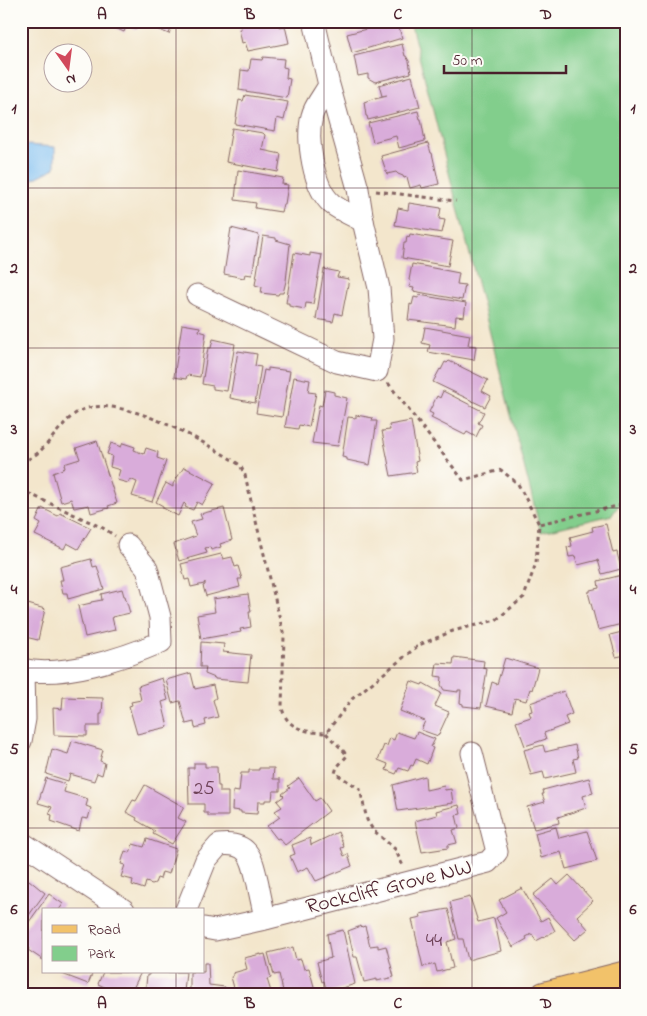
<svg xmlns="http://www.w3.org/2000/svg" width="647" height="1016" font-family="'Indie Flower',sans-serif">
<rect width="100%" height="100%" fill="#fdfcf7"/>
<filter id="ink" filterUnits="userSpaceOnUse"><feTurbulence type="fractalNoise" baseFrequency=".02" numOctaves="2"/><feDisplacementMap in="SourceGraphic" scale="10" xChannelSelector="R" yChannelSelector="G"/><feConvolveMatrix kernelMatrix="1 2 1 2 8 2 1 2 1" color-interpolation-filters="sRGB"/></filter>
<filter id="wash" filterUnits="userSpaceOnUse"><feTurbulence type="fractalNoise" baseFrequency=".0096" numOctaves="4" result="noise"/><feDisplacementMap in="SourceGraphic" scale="20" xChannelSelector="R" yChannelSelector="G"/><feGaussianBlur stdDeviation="1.12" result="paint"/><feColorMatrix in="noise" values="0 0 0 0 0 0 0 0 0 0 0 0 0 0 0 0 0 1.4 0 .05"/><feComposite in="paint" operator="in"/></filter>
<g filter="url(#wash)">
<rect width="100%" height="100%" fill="#f3e6cc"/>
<polygon fill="#82ce8c" stroke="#66765c" points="410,21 626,21 626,497 622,500 612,515 541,532"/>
<polygon fill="#7cbdf1" stroke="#636e8e" points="26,145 55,147 55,168 21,185 21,146"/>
<g id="blocks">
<g fill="#d9acda">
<polygon points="113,21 174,21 169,34 145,24 135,29 127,25 124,32 111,26"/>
<polygon points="240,21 280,21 279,27 285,26 289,43 248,51 245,42 242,43 239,29 241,29"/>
<polygon points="369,21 397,21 402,38 352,53 347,34 370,28"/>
<polygon points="402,44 405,56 406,56 409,61 411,73 375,82 368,78 368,74 358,76 354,56"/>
<polygon points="263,57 284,59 283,67 287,68 286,78 290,79 287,98 239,90 241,70 249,71 251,59 262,60"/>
<polygon points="412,76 420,107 368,120 367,116 366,116 364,102 375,98 375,99 387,96 387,95 382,96 379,85"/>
<polygon points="245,95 288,102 284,120 277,118 275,131 235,124 239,100 243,101"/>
<polygon points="418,111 420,119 421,119 425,141 399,148 396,136 373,142 368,123"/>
<polygon points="232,128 263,133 265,135 262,150 281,154 278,172 226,162"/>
<polygon points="428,143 431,153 432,153 439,184 422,188 421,185 410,188 407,177 404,178 403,176 398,174 396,172 387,174 381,156"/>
<polygon points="238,170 283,178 282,184 288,185 285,204 283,204 281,212 255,208 256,203 235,200"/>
<polygon points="409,203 441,208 439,219 445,220 442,233 395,225 398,208 408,210"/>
<polygon points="231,228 259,235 252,275 245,274 244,278 224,274"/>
<polygon points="410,234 453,241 448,266 402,258 404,243 406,243 407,236 409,237"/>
<polygon points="263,236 276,238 276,240 290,244 286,281 283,293 279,293 278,295 261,293 262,287 255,285"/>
<polygon points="294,253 310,256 310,253 322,255 313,304 306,303 305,309 289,306 289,303 286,303"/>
<polygon points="412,264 459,273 457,284 465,285 462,300 413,291 414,288 409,287 411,281 409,280"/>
<polygon points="324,269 339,272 337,277 349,279 342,315 335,313 333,322 316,319"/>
<polygon points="419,295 466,303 464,317 456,316 455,326 408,320 410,304 412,305 414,297 418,298"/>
<polygon points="182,324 200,327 199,331 206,333 200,377 187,375 186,379 174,377"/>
<polygon points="425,327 470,335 468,345 476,346 474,360 428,352 430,345 422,343"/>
<polygon points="213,339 235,344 227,391 213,389 213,386 202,384 208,348 211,348"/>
<polygon points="238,351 257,354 255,366 261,367 255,403 230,398"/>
<polygon points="449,361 488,380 482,391 491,396 485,407 433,382 440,369 441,370 445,362 447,363"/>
<polygon points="268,368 290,371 282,417 256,413 264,370 268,371"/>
<polygon points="294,377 310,380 308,392 316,393 309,427 299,425 298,429 285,427"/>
<polygon points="325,390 334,392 334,395 347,398 338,446 312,443 319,405 322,406"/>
<polygon points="443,391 484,412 478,423 482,425 476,437 467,432 465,435 431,418 433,414 429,412 437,396 440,398"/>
<polygon points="356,415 373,418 372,421 377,421 370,465 347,460 347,458 342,457 348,417 356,418"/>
<polygon points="411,421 418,461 415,462 417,472 391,476 382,431 390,430 389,425"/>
<polygon points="97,441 117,503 108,506 109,508 91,513 89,505 74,508 71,499 61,502 53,473 65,468 64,464 80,459 76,448"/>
<polygon points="111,443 121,447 123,443 135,447 134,450 144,454 146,448 158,452 157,458 166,461 152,502 132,496 137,482 130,479 128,483 117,480 120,470 110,467 112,456 107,454"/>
<polygon points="184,467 215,483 202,505 197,502 193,510 185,507 186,505 184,503 178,516 163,508 163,506 156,502 166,483 173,487 173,484"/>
<polygon points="42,508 58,516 60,513 91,528 78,549 67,543 64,549 35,535 41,524 36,521"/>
<polygon points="224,508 232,540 220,544 221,547 211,550 210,547 205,548 207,553 179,561 174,544 196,536 191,522 202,519 200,514"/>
<polygon points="606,524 613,553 617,552 621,569 602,574 598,560 578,565 575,556 569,557 567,547 572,546 570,537 593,531 592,527"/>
<polygon points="221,554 223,559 232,557 235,567 238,566 242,579 238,579 240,587 206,596 203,586 205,585 205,582 204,584 191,587 189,579 185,580 181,564"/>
<polygon points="91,559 93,567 97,566 104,589 68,599 67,593 63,593 60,580 63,580 60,567"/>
<polygon points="626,574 626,623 598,630 588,592 590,592 590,590 599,588 598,581"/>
<polygon points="122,589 124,596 125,596 130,613 112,617 115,630 85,637 78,606 91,603 91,602 102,600 101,594"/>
<polygon points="248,594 251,612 249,612 251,627 240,629 241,632 201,639 197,615 215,612 213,599"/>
<polygon points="21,602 45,609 38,640 21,636"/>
<polygon points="626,631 626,655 616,657 610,635"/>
<polygon points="201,642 224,644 223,652 251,655 248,682 215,679 215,678 205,674 206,667 200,667"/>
<polygon points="454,657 484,661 483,668 487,669 481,708 463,706 463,704 460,703 461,690 458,690 458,692 444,690 441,685 442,677 435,676 437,663 453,664"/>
<polygon points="505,658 538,668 532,690 530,689 526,701 515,698 512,712 486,706 492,682 497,684"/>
<polygon points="191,673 195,689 213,685 216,698 213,700 218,717 205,720 206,725 195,728 194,722 186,724 180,701 172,703 166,680"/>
<polygon points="162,678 168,700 162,702 168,727 137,734 129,706 132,705 131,702 141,700 138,686"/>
<polygon points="411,681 422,685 423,683 441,693 435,706 449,712 438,736 421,730 425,721 400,711"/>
<polygon points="564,691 572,714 565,717 568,724 544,733 546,739 525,746 516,722 531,717 529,712 532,711 530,703"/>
<polygon points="63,697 103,698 102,714 100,714 100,726 87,726 87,736 54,735 53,708 62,709"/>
<polygon points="397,732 414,738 417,732 435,739 431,747 433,748 427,764 416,759 413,766 411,765 408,771 399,768 396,774 386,770 388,764 378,760 384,745 387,746 390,738 394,740"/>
<polygon points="72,741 103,750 100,761 105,763 102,775 97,773 94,781 70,774 68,781 46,774 52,749 68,754"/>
<polygon points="543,745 545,752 575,745 578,758 573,759 576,772 545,779 543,772 531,775 524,750"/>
<polygon points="194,763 205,763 205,767 217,767 218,786 220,786 220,792 228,792 228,816 208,816 208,813 204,813 204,804 189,804 188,768 194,768"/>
<polygon points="259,768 274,768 273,779 280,779 280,791 273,791 272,800 265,800 265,802 258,802 257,814 241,813 241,811 232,810 233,791 239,792 241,773 249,773 249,770 259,770"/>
<polygon points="425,776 426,790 444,786 445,790 451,789 453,803 398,811 393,785"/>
<polygon points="46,778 66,784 64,792 88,799 86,806 91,808 88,819 82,818 79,831 51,821 52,815 49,814 52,807 38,803"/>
<polygon points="299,778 315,801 320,798 329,811 285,845 279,838 277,839 267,826 280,817 275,811 282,807 277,801 284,796 282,794 290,788 288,786"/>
<polygon points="589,778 593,793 583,796 586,808 558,817 559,823 534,829 527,807 545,802 542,794 544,794 543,790"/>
<polygon points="145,785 184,807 178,818 186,822 172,844 153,834 155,831 136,820 137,818 126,812 133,800 136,801"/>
<polygon points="459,805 461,814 456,815 459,828 453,830 457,843 448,845 448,848 422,852 415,821 437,815 436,811"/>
<polygon points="556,827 559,838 587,831 597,861 566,869 561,852 541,858 535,833"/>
<polygon points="338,832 344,847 341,848 344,856 348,854 352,866 316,881 308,867 297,872 290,856 295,854 292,845 310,838 311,845"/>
<polygon points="147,839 176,849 169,874 162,872 160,879 157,878 155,883 152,884 146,882 144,889 132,885 133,880 121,877 125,865 121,864 125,851 130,853 133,844 144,847"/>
<polygon points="569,875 593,901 577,916 588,929 575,940 533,895 553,879 558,885"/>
<polygon points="21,876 28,881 29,880 45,893 29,915 21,909"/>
<polygon points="522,888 541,921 548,917 555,931 536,941 532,934 526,937 527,939 513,947 496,918 506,912 499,900"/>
<polygon points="49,894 63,904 59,910 44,910 43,960 28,950 29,948 21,942 21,933"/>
<polygon points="470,897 478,922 494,918 501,951 468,960 463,939 459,939 450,902"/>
<polygon points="448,909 456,939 447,942 453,968 437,972 435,964 423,967 412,919 421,917 420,914"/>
<polygon points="361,926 362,927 365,926 370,946 378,945 378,948 386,946 394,977 377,981 377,979 364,982 357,957 354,957 348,931"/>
<polygon points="343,930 355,984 327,993 324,981 322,982 317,962 331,958 327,934"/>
<polygon points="293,947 296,960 301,959 304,969 309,968 316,994 284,995 279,974 274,975 268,953"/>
<polygon points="261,954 261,955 265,954 271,978 267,979 272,995 236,995 231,977 233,976 233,973 247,969 244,958"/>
<polygon points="204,963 208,963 209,985 225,987 225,995 192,995 192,990 190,990 190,972 204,972"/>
<polygon points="57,972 93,972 88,984"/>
<polygon points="103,972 141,972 130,995 121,995 98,984"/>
<polygon points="149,972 186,972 184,992 181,991 180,995 145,995 147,975 149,975"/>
</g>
</g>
</g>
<g filter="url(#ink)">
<use href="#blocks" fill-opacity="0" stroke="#856563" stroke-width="1"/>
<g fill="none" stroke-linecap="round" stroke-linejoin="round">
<g stroke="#856563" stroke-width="23">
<g id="minor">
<path d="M 314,21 L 329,85 L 358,189 L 363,221 C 353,216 341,211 332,204 C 313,188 306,139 312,116 C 314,106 324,95 329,85"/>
<polyline points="197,295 337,362 377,371 383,339 379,288 363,221"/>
<path d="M 21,669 C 61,679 124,658 161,642 L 160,617 L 147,568 L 128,545"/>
<polyline points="21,741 25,719 24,670"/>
<polyline points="21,842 124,910"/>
<path d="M 186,910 L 206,860 L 219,845 C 250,841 252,859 258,884 C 260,896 263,907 265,919"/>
<polyline points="204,928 215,930 265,919 488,862 497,852 472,753"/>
</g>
</g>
<g stroke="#856563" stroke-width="28">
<polyline id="major" points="544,995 626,974"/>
</g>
<g stroke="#856563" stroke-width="3" stroke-dasharray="4 4" stroke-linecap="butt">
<polyline points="376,191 456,201"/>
<polyline points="388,383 463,480 501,470 518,484 539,524"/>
<path d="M 21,463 C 28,459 35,456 40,451 C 52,440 64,420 78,412 C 116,389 207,443 240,465 L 245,475 L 253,509 L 284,636 L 282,707 C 285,728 307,733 326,733 L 352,699 L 419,645 L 453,631 L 496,620 L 524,597 L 536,563 L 539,524 L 626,504"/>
<polyline points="21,490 103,528 115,536"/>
<path d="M 326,733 C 333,742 342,747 347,756 L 337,767 L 335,773 L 360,789 L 367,820 L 373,830 L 395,849 L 403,866"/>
<polyline points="21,815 27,824"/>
</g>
<use href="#minor" stroke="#fff" stroke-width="21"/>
<use href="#major" stroke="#f2c26a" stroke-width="26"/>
</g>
</g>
<path fill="none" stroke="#4a1f2b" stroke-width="1" stroke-opacity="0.55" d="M 176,21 L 176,910M 324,21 L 324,995M 472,21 L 472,995M 21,188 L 626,188M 21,348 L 626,348M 21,508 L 626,508M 21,668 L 626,668M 21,828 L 626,828M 176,972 L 176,995"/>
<g text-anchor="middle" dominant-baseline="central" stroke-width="4.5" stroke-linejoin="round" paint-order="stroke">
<g font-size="20" fill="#6e4257">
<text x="204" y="789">25</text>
<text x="434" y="941">44</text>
</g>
<g font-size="22" fill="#4a1f2b" stroke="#fdfcf7">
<text transform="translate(389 888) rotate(-14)">Rockcliff Grove NW</text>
</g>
</g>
<rect width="647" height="1016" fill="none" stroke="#fdfcf7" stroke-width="55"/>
<rect x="42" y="908" width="162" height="65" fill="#fdfcf7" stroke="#b5a4a5"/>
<rect x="52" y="925" width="25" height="8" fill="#f2c26a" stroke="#b5a4a5"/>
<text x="88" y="934" font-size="15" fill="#4a1f2b">Road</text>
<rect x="52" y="946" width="25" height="15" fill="#82ce8c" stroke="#b5a4a5"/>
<text x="88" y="958" font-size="15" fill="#4a1f2b">Park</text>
<g transform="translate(68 68) rotate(166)"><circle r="24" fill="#fdfcf7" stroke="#b5a4a5"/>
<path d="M0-4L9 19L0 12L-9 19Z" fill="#d1495b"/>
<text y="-8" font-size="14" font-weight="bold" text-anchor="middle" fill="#4a1f2b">N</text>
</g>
<path d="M444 65v8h122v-8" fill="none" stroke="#4a1f2b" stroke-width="2.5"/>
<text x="452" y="65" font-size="15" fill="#4a1f2b" stroke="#fdfcf7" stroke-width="4" paint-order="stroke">50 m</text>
<rect x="28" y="28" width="592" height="960" fill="none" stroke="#4a1f2b" stroke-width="2"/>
<g font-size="16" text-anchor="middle" font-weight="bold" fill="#4a1f2b">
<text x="102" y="19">A</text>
<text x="250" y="19">B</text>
<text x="398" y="19">C</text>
<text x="546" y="19">D</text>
<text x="14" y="113">1</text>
<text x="633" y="113">1</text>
<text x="14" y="273">2</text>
<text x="633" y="273">2</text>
<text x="14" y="434">3</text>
<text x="633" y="434">3</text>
<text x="14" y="594">4</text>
<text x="633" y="594">4</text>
<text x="14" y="754">5</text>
<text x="633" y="754">5</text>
<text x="14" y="914">6</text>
<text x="633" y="914">6</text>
<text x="102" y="1008">A</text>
<text x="250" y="1008">B</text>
<text x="398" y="1008">C</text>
<text x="546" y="1008">D</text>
</g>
</svg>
